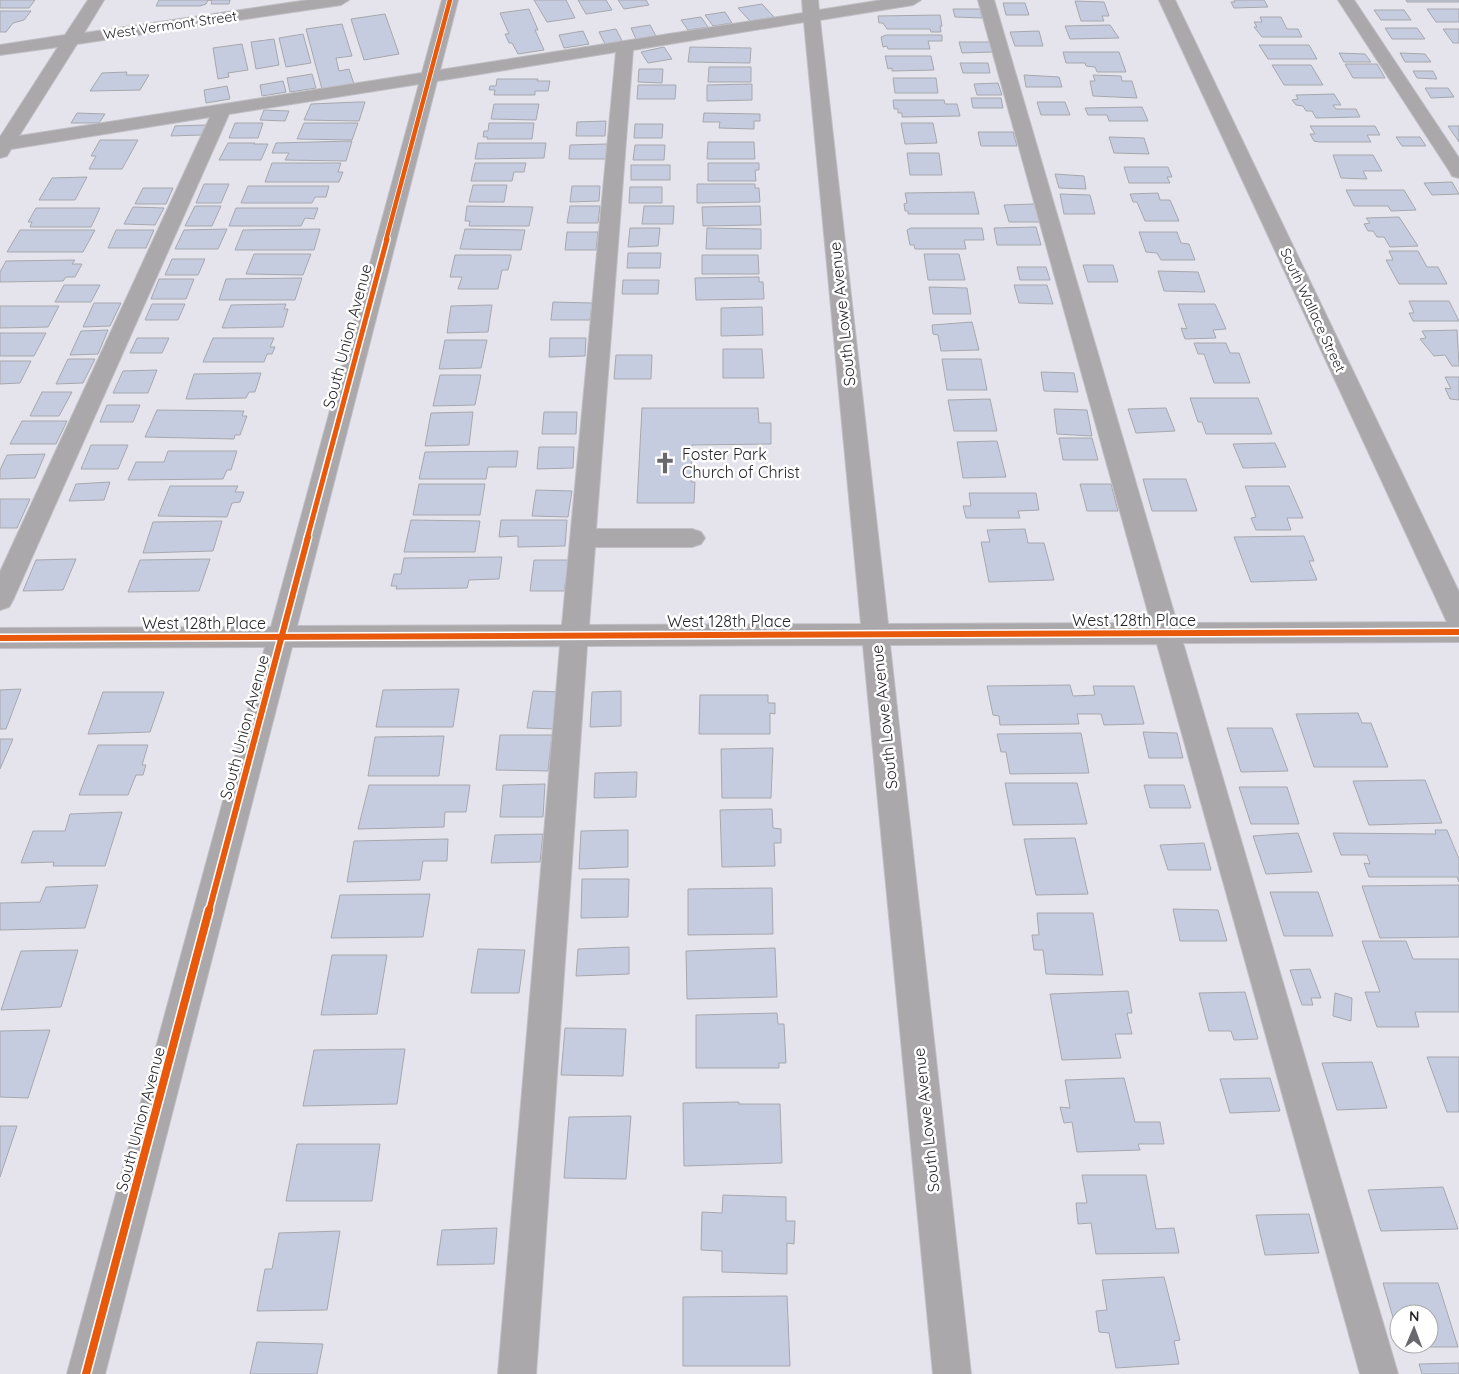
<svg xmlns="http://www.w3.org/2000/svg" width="1459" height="1374" font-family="Quicksand,sans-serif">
<rect width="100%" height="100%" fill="#e5e4ec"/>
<g fill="#c6ccdf" stroke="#a7a8ae">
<polygon points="0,0 35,0 29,8 0,8"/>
<polygon points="159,0 230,0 229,4 211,4 212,1 208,0 206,4 200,6 156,6"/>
<polygon points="534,0 566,0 575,18 547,22"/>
<polygon points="578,0 606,0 612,10 586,14"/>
<polygon points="618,0 646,0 649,5 624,9"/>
<polygon points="1234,0 1264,0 1268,7 1234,8 1231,2 1235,2"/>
<polygon points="1406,0 1459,0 1459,2 1407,2"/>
<polygon points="1075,1 1104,2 1109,16 1102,16 1104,21 1081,21"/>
<polygon points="1003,3 1025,3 1029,15 1006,15"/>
<polygon points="762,4 774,17 750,21 738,8"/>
<polygon points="529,9 538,30 535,30 544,50 518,54 512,43 509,43 505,34 509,34 500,13"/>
<polygon points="953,9 980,9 982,18 955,17"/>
<polygon points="1427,9 1459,9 1459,22 1436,22"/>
<polygon points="1374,10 1404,10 1411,20 1381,20"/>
<polygon points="0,11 31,11 24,20 13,23 6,32 0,32"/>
<polygon points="725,12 732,23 713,26 705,15"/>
<polygon points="385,14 399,54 364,60 351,19"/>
<polygon points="940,15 942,26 940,26 941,32 931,32 930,29 887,29 883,23 879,23 878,16"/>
<polygon points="701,17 708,27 688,30 681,20"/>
<polygon points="1260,17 1281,17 1287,29 1298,29 1302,37 1262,37 1254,27 1257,27 1254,22 1262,22"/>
<polygon points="342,24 352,56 336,58 339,71 349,69 354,84 322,89 306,29"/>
<polygon points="650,25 656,36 636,39 631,28"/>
<polygon points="1110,25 1119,38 1070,39 1065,26"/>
<polygon points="1385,28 1417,28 1425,39 1392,39"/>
<polygon points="616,29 622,41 605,44 599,32"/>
<polygon points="1443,29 1459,29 1459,43 1453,43"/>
<polygon points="583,31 589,44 564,48 559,35"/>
<polygon points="1039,31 1043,46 1015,46 1010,32"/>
<polygon points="303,34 311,63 286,67 279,38"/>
<polygon points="886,35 942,35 942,41 928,41 930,49 888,49 887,46 883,47 881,37"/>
<polygon points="274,39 279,65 256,69 251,42"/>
<polygon points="959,42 990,42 993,52 962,53"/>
<polygon points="242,44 248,70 228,73 229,77 218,79 213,48"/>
<polygon points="1259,45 1309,45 1317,59 1268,59"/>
<polygon points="664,47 672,59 648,63 641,52"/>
<polygon points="690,47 751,48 750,63 688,62"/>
<polygon points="1063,52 1119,52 1126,72 1097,72 1095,67 1086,66 1085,63 1066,63"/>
<polygon points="1339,53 1365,54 1371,62 1344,62"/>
<polygon points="1400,53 1425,54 1431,62 1405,62"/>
<polygon points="885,56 931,56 934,70 892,71 892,68 888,69"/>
<polygon points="960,63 988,63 990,73 963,73"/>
<polygon points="1345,64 1377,64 1385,78 1353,78"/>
<polygon points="1272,65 1311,65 1323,85 1284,85"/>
<polygon points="709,67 751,67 751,82 708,82"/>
<polygon points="639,69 663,69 662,83 638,82"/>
<polygon points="1413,71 1433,71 1437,79 1417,78"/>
<polygon points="127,72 126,75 149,75 140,90 90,91 102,73"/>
<polygon points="312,74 316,88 290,92 287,78"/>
<polygon points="1024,75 1059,77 1062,87 1026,87"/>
<polygon points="1093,75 1121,76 1122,81 1132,81 1137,98 1093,96 1090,81 1095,81"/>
<polygon points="893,78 936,78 938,93 895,93"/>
<polygon points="497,79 538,79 537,81 550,81 548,91 535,91 535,95 494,95 495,90 489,90 490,86 496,86"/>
<polygon points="283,81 286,92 262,96 260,85"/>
<polygon points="998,83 1002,95 977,95 974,84"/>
<polygon points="752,84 752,100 707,101 707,85"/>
<polygon points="638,85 676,85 675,99 637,99"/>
<polygon points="227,86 230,99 206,103 204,90"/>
<polygon points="1425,88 1448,88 1454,97 1431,98"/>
<polygon points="1334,94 1341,105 1333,105 1336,109 1356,109 1360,117 1316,118 1312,111 1306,111 1303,106 1296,105 1292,100 1298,99 1296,95"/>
<polygon points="971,98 1001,98 1003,108 973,108"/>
<polygon points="893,100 944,100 945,104 957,104 960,116 902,117 902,113 898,113 898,109 894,109"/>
<polygon points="358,102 365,102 359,121 304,120 311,104"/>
<polygon points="1037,102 1065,102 1070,115 1041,115"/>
<polygon points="494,104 539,104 536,120 491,119"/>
<polygon points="1142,107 1148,121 1109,121 1107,115 1088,115 1085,108"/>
<polygon points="264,110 289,111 285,121 260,120"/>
<polygon points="77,113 105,114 99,123 71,123"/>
<polygon points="704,113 760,114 760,121 754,121 754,129 719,128 720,122 703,122"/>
<polygon points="606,121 605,136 576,136 577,122"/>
<polygon points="235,123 263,123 258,138 229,138"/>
<polygon points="304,123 358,123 352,140 297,139"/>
<polygon points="489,123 534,123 532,139 487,139 488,137 483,137 484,131 488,131"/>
<polygon points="901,123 933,123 937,143 905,144"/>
<polygon points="635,124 663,124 662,138 634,138"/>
<polygon points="206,125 201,135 171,136 175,126"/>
<polygon points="1310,126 1375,126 1380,135 1367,135 1371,142 1319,142 1314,141 1310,134 1315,134"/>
<polygon points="1448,126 1459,126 1459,142"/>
<polygon points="978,132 1013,132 1017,146 981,146"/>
<polygon points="1109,137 1144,138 1149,154 1114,153"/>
<polygon points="1396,137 1420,137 1426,146 1402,146"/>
<polygon points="100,140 138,140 122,169 89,169 96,156 91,156"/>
<polygon points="352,141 346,161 285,160 289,153 272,153 276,143"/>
<polygon points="708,142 754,142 755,159 707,159"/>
<polygon points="228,143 255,143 254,144 268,144 261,160 219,160"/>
<polygon points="478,143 546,143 544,158 475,159"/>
<polygon points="607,144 606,159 569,159 570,145"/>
<polygon points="635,145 665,145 664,160 633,160"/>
<polygon points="907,153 939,153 942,175 910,175"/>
<polygon points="1333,155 1373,155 1382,171 1363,171 1367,179 1341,178"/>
<polygon points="272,163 341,163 338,172 343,172 339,182 265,182"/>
<polygon points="475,163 526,163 524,172 514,172 512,181 471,181"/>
<polygon points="708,163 759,163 759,170 755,170 756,181 708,181"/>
<rect x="631" y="165" width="39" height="15"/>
<polygon points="1124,167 1168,167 1172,177 1167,177 1170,183 1129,183"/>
<polygon points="1055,174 1084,176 1086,189 1059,188"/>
<polygon points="87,177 75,200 39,200 52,178"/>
<polygon points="1452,182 1459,194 1432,195 1424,183"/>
<polygon points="204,184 229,184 221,203 196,203"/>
<polygon points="697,184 755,184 755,188 759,188 760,202 697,203"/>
<polygon points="473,185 507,185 504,202 469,202"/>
<polygon points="248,186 329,186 326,197 315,197 312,203 241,203"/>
<polygon points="572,186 600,186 599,201 570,202"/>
<polygon points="630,187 662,187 662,203 629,203"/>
<polygon points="143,188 173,188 166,204 135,204"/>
<polygon points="1346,190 1404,190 1416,210 1391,211 1388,206 1354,206"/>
<polygon points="974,192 979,214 908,214 908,211 905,211 904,204 907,203 905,193"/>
<polygon points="1158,193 1160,200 1170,200 1179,221 1145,221 1137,202 1133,202 1130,194"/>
<polygon points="1060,194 1090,195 1095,214 1064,214"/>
<polygon points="1035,204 1040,222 1009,222 1004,205"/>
<polygon points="195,206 221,206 212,226 185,226"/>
<polygon points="467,206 533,207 529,226 469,226 470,221 465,221"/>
<polygon points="570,206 600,206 598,223 567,223"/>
<polygon points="644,206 674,206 673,224 642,224"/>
<polygon points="760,206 761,225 703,226 702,207"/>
<polygon points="133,207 164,208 155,225 124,224"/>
<polygon points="36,208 100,208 91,227 30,227 32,222 28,222"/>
<polygon points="236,208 318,208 314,219 305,218 301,226 229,226"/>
<polygon points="1399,217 1418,246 1390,247 1384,237 1377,237 1373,231 1368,231 1364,224 1370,223 1366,218"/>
<polygon points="1036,227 1041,245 997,245 994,228"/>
<polygon points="630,228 660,228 658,246 628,247"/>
<polygon points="707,228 761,229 761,249 706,249"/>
<polygon points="911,228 982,228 984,240 964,240 966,249 915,249 914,245 910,245 907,230"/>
<polygon points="227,229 218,249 175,249 184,230"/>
<polygon points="320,229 314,250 235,250 243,230"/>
<polygon points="465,229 525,230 521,250 460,249"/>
<polygon points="20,230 95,230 83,252 7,252"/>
<polygon points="116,230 154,230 146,248 108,248"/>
<polygon points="567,232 598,232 596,250 565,250"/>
<polygon points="1139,232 1177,232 1181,243 1189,244 1195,260 1161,260 1157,253 1146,252"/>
<polygon points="1389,251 1418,251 1427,267 1438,267 1447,284 1399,284 1386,260 1393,260"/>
<polygon points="628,253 661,253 660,268 627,268"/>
<polygon points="254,254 311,254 303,275 246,274"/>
<polygon points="924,254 959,254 965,280 928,280"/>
<polygon points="455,255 511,255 511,258 508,270 502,270 498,289 458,289 462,277 450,277"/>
<polygon points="702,255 758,255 759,274 702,274"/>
<polygon points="172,259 205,259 198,275 165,275"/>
<polygon points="75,260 72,264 82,264 75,277 66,277 63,281 0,282 0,272 6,261"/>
<polygon points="1083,265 1113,265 1118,282 1088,282"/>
<polygon points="1017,267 1046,267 1050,280 1020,280"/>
<polygon points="1158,271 1198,272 1205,292 1164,291"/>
<polygon points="759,277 759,282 763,282 764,299 696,300 695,278"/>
<polygon points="302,278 295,300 219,300 226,279"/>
<polygon points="159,279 194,279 186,299 151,299"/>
<polygon points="623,280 659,280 658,294 622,294"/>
<polygon points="64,285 100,285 91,302 55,302"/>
<polygon points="1014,285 1047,285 1053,304 1019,303"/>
<polygon points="929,287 967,288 971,314 933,314"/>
<polygon points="1409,301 1449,301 1459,321 1413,321 1409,313 1414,313"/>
<polygon points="553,302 592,303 590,320 551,320"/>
<polygon points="94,303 121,303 110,326 83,327"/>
<polygon points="152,304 185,304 178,320 145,320"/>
<polygon points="286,304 284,309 288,309 283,327 222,328 231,305"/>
<polygon points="1178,304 1215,304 1226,329 1213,330 1216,338 1185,339 1181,328 1187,329"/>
<polygon points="492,305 488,332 447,333 451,306"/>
<polygon points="0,306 59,306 48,327 0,328"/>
<polygon points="762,307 763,335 721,336 721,308"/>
<polygon points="972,322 979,350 941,351 938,335 933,334 932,325"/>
<polygon points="108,330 98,354 70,355 81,331"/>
<polygon points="1457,330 1459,366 1452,366 1445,355 1434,356 1420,339 1426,338 1422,331"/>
<polygon points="0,333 46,333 34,356 0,356"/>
<polygon points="137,338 169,338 162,353 130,353"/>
<polygon points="213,338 274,338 270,347 275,347 272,354 267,354 264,362 203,362"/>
<polygon points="550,338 586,338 585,356 549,357"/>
<polygon points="445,340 487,340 481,368 439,369"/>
<polygon points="1194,343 1226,343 1230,353 1239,353 1250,383 1214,383 1204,354 1198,354"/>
<polygon points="723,349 762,349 764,378 723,378"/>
<polygon points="616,355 652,355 651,379 614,379"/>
<polygon points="68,359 95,359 83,383 56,384"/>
<polygon points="942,359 981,359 987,390 947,390"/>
<polygon points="0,361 31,361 20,383 0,384"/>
<polygon points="157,370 148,393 113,393 123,371"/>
<polygon points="1041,372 1074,373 1078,392 1044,391"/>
<polygon points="261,373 255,392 249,392 246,398 186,399 194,374"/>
<polygon points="440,375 481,375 475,405 433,406"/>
<polygon points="1445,377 1459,377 1459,400 1450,399 1445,388 1451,389"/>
<polygon points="42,392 72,392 59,416 30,416"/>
<polygon points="1190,398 1258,398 1272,434 1206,434 1202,422 1198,422"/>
<polygon points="990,399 997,431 954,431 948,400"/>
<polygon points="107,405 140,405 133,422 100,422"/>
<polygon points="642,408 758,408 759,423 771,423 771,444 692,445 691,482 695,482 694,503 637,503"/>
<polygon points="1166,408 1175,431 1136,433 1128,409"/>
<polygon points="1054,409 1087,410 1092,436 1057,434"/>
<polygon points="157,410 244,411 242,416 247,416 240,435 235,435 234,439 145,437"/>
<polygon points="473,412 469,445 425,446 431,413"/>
<polygon points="544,412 577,412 576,434 542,434"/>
<polygon points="22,421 67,421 56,444 10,444"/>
<polygon points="1059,438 1092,438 1098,460 1063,460"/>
<polygon points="997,441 1006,477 963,478 957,442"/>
<polygon points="1275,443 1286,467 1243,468 1233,444"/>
<polygon points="91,445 128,445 118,469 81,469"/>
<polygon points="539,447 574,447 573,468 537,469"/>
<polygon points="168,451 237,451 231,470 227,470 223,479 128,480 136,462 164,462"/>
<polygon points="518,451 516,467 488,467 486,479 419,479 425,452"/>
<polygon points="45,454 35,478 0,479 0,470 7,455"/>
<polygon points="1143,479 1186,479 1197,511 1152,511"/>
<polygon points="110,482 104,500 69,501 76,484"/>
<polygon points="419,484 485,484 480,515 413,515"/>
<polygon points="1080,484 1111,484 1118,511 1087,511"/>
<polygon points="170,486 238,486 235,492 244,492 240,502 232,503 227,517 158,516"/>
<polygon points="1245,486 1289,486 1303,518 1287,518 1291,530 1256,530 1251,518 1256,517"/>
<polygon points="536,490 572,491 568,517 532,516"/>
<polygon points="969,493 1036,493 1039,510 1018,511 1020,518 966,518 963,506 971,506"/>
<polygon points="0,499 30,499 17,528 0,528"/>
<polygon points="411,520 480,521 475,552 404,552"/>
<polygon points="501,520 567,520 565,546 518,547 518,536 499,537"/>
<polygon points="222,521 213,551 143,553 153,522"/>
<polygon points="1025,529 1028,543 1044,543 1054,580 989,582 981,542 990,542 987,530"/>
<polygon points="1304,536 1314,561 1309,561 1317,580 1251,582 1234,537"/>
<polygon points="502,557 499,579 469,580 467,588 396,589 397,586 391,586 394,574 401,574 404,558"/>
<polygon points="76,559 63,590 23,591 36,560"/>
<polygon points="210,559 199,591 128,592 140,560"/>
<polygon points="534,560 569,560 564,591 530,591"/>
<polygon points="1070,685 1073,696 1095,695 1093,686 1134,686 1144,724 1104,725 1101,714 1077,714 1079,724 1000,725 999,716 993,715 987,686"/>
<polygon points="21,689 6,729 0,729 0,690"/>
<polygon points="459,689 453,727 376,727 383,690"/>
<polygon points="533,691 561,692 556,729 527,728"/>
<polygon points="621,691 621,726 590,727 592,692"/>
<polygon points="103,692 164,692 150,732 88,734"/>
<polygon points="700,695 768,695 768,703 775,703 775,714 770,713 770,734 699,734"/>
<polygon points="1358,713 1362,723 1371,723 1388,767 1314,767 1296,714"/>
<polygon points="1227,728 1272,728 1288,771 1241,772"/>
<polygon points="1143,732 1177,733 1183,758 1149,758"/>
<polygon points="1081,733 1089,773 1010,774 1006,752 1001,752 997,734"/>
<polygon points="500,735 552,735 548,771 496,770"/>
<polygon points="444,736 439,776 368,776 375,737"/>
<polygon points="0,739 13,739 0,769"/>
<polygon points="98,745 148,745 142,765 146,765 143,775 136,775 128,795 79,795"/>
<polygon points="773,748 771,798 722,798 721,749"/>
<polygon points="637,772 636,797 594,798 595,773"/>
<polygon points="1425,780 1442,823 1369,825 1353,781"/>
<polygon points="1005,783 1077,783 1087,824 1013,825"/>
<polygon points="545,784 543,817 500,817 503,785"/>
<polygon points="369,785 470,785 466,812 445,812 444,827 358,829"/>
<polygon points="1144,785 1184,785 1191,808 1150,808"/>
<polygon points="1239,787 1287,787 1299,824 1251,824"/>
<polygon points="772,809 773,828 781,829 781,843 774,843 775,866 722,867 720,810"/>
<polygon points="122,812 105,866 53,866 54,862 21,863 33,831 65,831 70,814"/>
<polygon points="628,830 628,867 579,869 581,831"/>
<polygon points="1435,830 1447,830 1459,859 1459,882 1457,877 1369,877 1364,863 1370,864 1367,855 1341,855 1333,833 1436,834"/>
<polygon points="1298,833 1312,872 1266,874 1253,836"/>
<polygon points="543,834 540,862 491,863 495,835"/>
<polygon points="1075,838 1088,894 1036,895 1024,839"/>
<polygon points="448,839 447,861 423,861 420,880 347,882 354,841"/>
<polygon points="1204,843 1211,870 1168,870 1160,845"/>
<polygon points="582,879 629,879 628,917 581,918"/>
<polygon points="98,885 85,928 0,930 0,903 40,902 46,887"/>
<polygon points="1459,885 1459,937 1380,938 1362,886"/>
<polygon points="772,888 773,934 688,935 688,889"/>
<polygon points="1270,892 1318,892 1333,936 1284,936"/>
<polygon points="430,894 423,937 331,938 340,895"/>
<polygon points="1173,909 1218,910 1227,941 1180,941"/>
<polygon points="1037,913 1093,913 1103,975 1046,974 1043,950 1034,950 1032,935 1039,935"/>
<polygon points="1362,941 1406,941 1413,959 1459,959 1459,1012 1415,1012 1419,1027 1377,1027 1365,992 1380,992"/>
<polygon points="629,947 629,974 576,976 578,949"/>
<polygon points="775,948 777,997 687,999 686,951"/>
<polygon points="478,949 525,950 519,993 471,993"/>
<polygon points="78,950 61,1007 1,1010 21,951"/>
<polygon points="332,955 387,955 377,1014 321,1015"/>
<polygon points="1310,969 1321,998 1311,998 1313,1005 1302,1005 1290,970"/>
<polygon points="1128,991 1132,1013 1127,1013 1132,1034 1115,1034 1121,1058 1062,1060 1050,994"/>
<polygon points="1245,992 1258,1039 1234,1040 1231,1031 1209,1031 1199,993"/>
<polygon points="1335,993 1352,998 1351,1021 1333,1016"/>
<polygon points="777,1013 778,1024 784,1024 786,1063 779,1063 779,1068 696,1068 696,1015"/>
<polygon points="565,1028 626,1029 623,1076 561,1075"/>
<polygon points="50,1030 28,1098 0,1097 0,1031"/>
<polygon points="405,1049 397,1104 303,1106 314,1050"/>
<polygon points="1427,1057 1459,1057 1459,1112 1447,1112"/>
<polygon points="1372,1062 1387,1108 1337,1110 1322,1063"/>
<polygon points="1124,1078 1135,1122 1160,1122 1164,1144 1138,1144 1140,1150 1077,1152 1072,1122 1064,1123 1060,1107 1070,1108 1065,1080"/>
<polygon points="1270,1078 1280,1111 1230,1113 1220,1079"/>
<polygon points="739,1102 739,1104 780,1104 782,1163 684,1166 683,1103"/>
<polygon points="631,1116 626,1179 564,1178 569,1117"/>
<polygon points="0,1126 17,1126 0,1177"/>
<polygon points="297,1144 380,1144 372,1201 286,1201"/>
<polygon points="1082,1175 1146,1175 1156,1229 1174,1228 1179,1253 1096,1254 1091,1223 1078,1224 1076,1203 1087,1203"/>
<polygon points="1443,1187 1458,1229 1381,1231 1368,1190"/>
<polygon points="723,1195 786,1197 786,1221 795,1221 794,1244 787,1243 787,1274 722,1272 722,1251 701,1250 702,1212 722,1213"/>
<polygon points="1309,1214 1319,1253 1265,1255 1256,1215"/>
<polygon points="497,1228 494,1264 437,1265 442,1230"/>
<polygon points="340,1231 327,1310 257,1311 265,1269 272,1269 279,1233"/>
<polygon points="1164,1277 1180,1340 1174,1341 1179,1364 1116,1368 1109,1333 1099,1332 1096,1311 1107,1310 1102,1280"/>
<polygon points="1383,1283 1438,1283 1458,1347 1401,1347 1401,1344 1429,1344 1429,1314 1399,1314 1399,1338"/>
<polygon points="787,1296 790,1366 683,1366 683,1297"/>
<polygon points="257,1342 323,1344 317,1374 250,1374"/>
<polygon points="1459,1363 1459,1374 1422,1374 1419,1364"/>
</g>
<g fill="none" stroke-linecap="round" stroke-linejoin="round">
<g stroke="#c0bfc5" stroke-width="2">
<g id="minor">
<path d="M 88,0 L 104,0 L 84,33 L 308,0 L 349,0 L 341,5 L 77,44 L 19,136 L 422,73 L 442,0 L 458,0 L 440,70 L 803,13 L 802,0 L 818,0 L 819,10 L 882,0 L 921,0 L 913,5 L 820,20 L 888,624 L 1151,623 L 978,0 L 994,0 L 1177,623 L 1447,622 L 1159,0 L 1175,0 L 1459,592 L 1459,642 L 1183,643 L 1398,1374 L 1360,1374 L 1157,644 L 890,645 L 971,1374 L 933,1374 L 863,645 L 587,646 L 536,1374 L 498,1374 L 560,646 L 292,647 L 105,1374 L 67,1374 L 265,647 L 0,648 L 0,628 L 271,627 L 419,84 L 229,114 L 13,600 L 9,607 L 0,610 L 0,572 L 210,117 L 11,149 L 7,156 L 0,158 L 0,137 L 58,47 L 0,55 L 0,45 L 65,35 ZM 804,22 L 861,624 L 589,625 L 595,547 L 692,547 L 701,544 L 705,538 L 701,532 L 692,529 L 596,529 L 633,50 ZM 616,52 L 562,625 L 297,626 L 437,81 Z"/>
<polygon points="1338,0 1354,0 1459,158 1459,178 1452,176 1450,172"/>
</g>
</g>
<use href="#minor" fill="#aaa8ab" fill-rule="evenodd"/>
<g stroke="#fff" stroke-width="6">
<polyline id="cycleway-far3" points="386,240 450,0"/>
</g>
<g stroke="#fff" stroke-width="8">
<polyline id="cycleway-far2" points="307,539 387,239"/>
</g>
<g stroke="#fff" stroke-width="9">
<g id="cycleway-far1">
<polyline points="0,638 1459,632"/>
<polyline points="209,911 308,537"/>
</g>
</g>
<g stroke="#fff" stroke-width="11">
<polyline id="cycleway" points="86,1374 209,910"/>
</g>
<use href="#cycleway-far3" stroke="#e8590c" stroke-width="4.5"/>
<use href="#cycleway-far2" stroke="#e8590c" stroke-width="5"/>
<use href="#cycleway-far1" stroke="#e8590c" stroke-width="6"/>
<use href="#cycleway" stroke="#e8590c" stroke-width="8"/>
</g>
<defs>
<g id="church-bare" transform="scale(1.725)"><path d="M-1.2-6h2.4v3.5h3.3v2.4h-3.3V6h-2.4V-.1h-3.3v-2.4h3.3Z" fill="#6a686f" stroke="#fff" stroke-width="2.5" paint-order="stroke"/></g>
</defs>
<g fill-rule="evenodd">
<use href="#church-bare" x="665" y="463"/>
</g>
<g text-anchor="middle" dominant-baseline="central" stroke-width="5" stroke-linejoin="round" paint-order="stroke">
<g font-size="14" fill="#27262b" stroke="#fff">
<text transform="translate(170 25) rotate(-8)">West Vermont Street</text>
<text transform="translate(1313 310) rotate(65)">South Wallace Street</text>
</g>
<g font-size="16" fill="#27262b" stroke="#fff">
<text transform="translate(842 314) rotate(-96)">South Lowe Avenue</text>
<text transform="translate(347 336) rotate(-75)">South Union Avenue</text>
<text x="1134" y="620">West 128th Place</text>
<text x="729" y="621">West 128th Place</text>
<text x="204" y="623">West 128th Place</text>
<text transform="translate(884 717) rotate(-96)">South Lowe Avenue</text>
<text transform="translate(244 727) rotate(-75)">South Union Avenue</text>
<text transform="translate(140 1119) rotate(-75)">South Union Avenue</text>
<text transform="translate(926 1120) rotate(-96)">South Lowe Avenue</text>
</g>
<g font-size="16" fill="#27262b" stroke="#fff" text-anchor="start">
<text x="682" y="454">Foster Park<tspan x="682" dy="18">Church of Christ</tspan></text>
</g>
</g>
<g transform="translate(1414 1329) rotate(1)"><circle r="24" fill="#ffffff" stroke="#a9a8aa"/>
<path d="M0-4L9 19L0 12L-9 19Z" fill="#6a686f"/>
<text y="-8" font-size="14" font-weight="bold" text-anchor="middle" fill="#27262b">N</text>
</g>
</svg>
